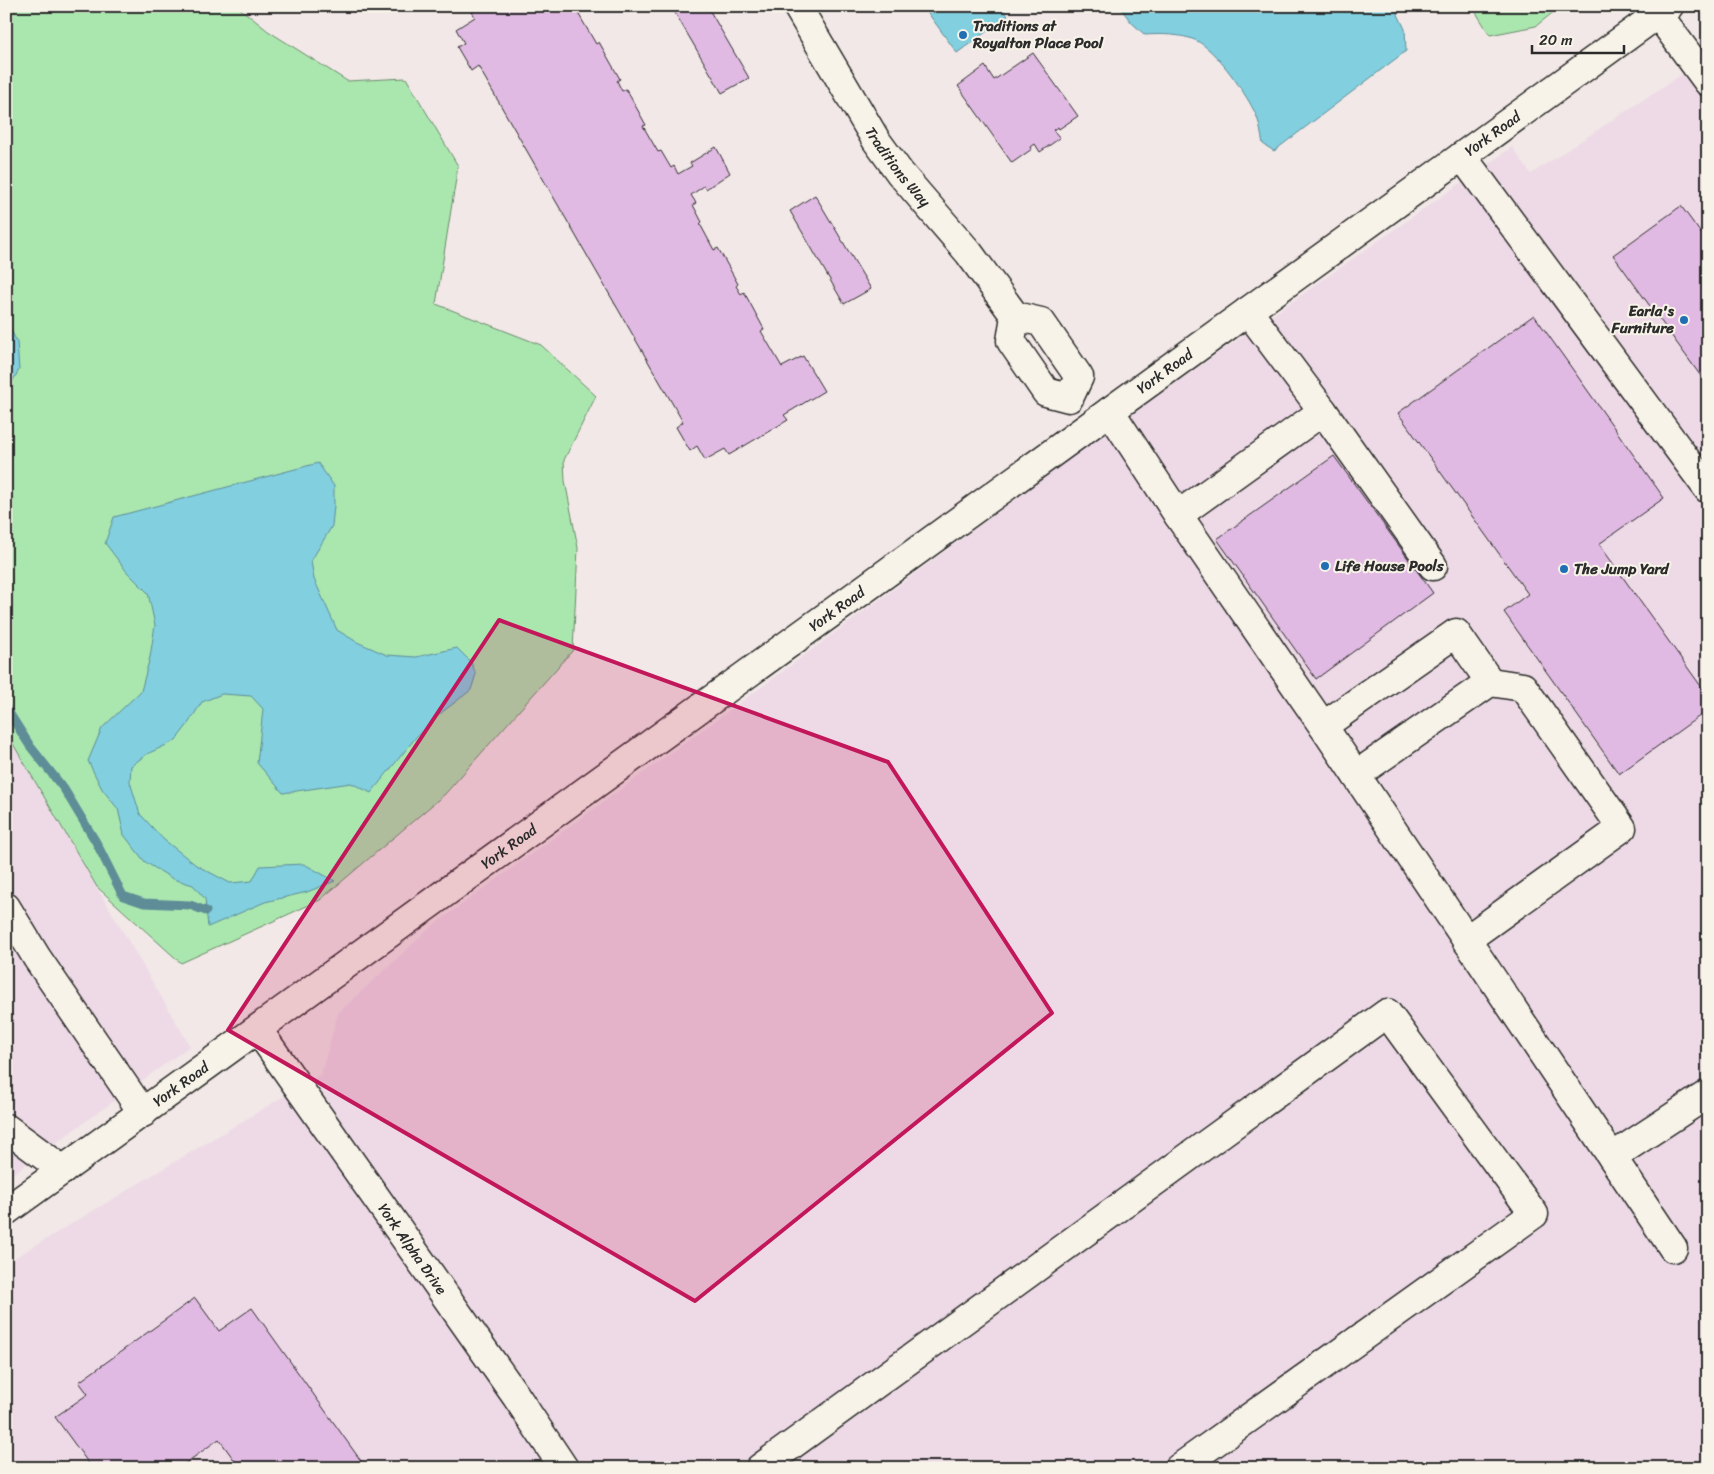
<svg xmlns="http://www.w3.org/2000/svg" width="1714" height="1474" font-family="Sriracha,sans-serif">
<rect width="100%" height="100%" fill="#f2e8e7"/>
<filter id="ink" filterUnits="userSpaceOnUse"><feTurbulence type="fractalNoise" baseFrequency=".02" numOctaves="2"/><feDisplacementMap in="SourceGraphic" scale="10" xChannelSelector="R" yChannelSelector="G"/><feConvolveMatrix kernelMatrix="1 2 1 2 8 2 1 2 1" color-interpolation-filters="sRGB"/></filter>
<g filter="url(#ink)">
<g fill="#eddae6">
<polygon points="1708,57 1708,1468 6,1468 6,1263 321,1074 338,1013 432,926 767,683 1099,437 1512,147 1531,174"/>
<polygon points="6,732 190,1046 6,1179"/>
</g>
<g fill="#aae7ae" stroke="#6a896c">
<polygon points="6,6 237,6 268,31 347,81 406,78 458,166 436,304 541,345 596,396 564,460 565,481 578,548 573,650 445,794 320,900 181,963 97,887 6,732"/>
<polygon points="1472,6 1561,6 1536,26 1490,35"/>
</g>
<g fill="#81cfdf" stroke="#5f8d97">
<polygon points="937,6 1001,6 1008,16 957,53 928,13"/>
<path d="M 1119,6 L 1394,6 L 1405,29 L 1406,51 L 1274,151 L 1263,144 C 1261,135 1260,125 1257,117 C 1248,96 1216,49 1195,40 C 1181,34 1160,34 1145,35 L 1131,22 Z"/>
<polygon points="6,320 17,342 19,370 6,392"/>
<polygon points="318,463 334,486 334,506 332,526 311,561 314,579 337,630 357,642 387,655 416,657 457,648 471,662 476,674 471,690 441,713 417,736 371,793 351,783 283,793 257,763 263,709 251,696 222,694 202,702 186,727 175,741 147,754 131,766 130,782 140,814 163,839 196,865 230,883 252,881 260,866 304,864 335,881 307,892 265,902 208,927 205,899 193,885 173,879 145,862 124,835 118,809 102,789 88,761 102,728 141,691 150,657 155,625 148,593 127,572 105,543 114,517"/>
</g>
<g fill="none" stroke-linecap="round" stroke-linejoin="round">
<polyline stroke="#5f8d97" stroke-width="9" points="6,708 30,746 64,789 96,842 123,896 144,903 190,905 206,911"/>
</g>
<g fill="#e0bae3" stroke="#2b2b2b">
<polygon points="481,6 578,6 575,8 596,44 599,42 620,79 617,81 622,91 626,89 646,125 643,126 658,152 661,151 671,168 674,166 678,174 692,166 690,163 716,147 730,173 706,189 704,186 691,195 696,203 693,205 702,222 700,224 714,250 718,248 738,284 736,286 741,294 744,292 764,329 761,331 782,367 803,356 824,391 784,415 788,420 729,455 725,449 705,460 697,446 690,451 676,427 683,422 478,66 471,71 457,47 464,43 456,29 475,17 472,12"/>
<polygon points="671,6 707,6 749,78 722,93"/>
<polygon points="1033,53 1078,116 1059,129 1058,127 1053,130 1060,138 1040,152 1035,144 1031,147 1032,149 1012,163 958,86 985,66 994,80"/>
<polygon points="815,195 871,289 844,304 790,211"/>
<polygon points="1681,206 1708,243 1708,386 1613,255"/>
<polygon points="1534,315 1664,498 1599,544 1708,696 1708,710 1619,774 1504,612 1528,594 1398,413"/>
<polygon points="1334,456 1433,593 1316,679 1217,539"/>
<polygon points="195,1298 219,1331 252,1308 366,1468 240,1468 219,1439 179,1468 92,1468 55,1417 88,1394 79,1382"/>
</g>
<g fill="none" stroke-linecap="round" stroke-linejoin="round">
<g stroke="#2b2b2b" stroke-width="31">
<g id="minor">
<path id="s1" d="M 797,6 L 876,140 L 900,173 L 969,253 L 1015,316 L 1041,322 L 1079,377 L 1069,398 L 1046,392 L 1011,341 L 1015,316"/>
<polyline points="1658,14 1708,82"/>
<polyline points="1462,156 1708,489"/>
<polyline points="1110,411 1178,515 1323,726 1673,1248"/>
<polyline points="1323,411 1433,566"/>
<polyline points="1178,515 1323,411 1248,311"/>
<polyline points="1323,726 1456,633 1490,682"/>
<polyline points="1356,775 1490,682 1523,687 1622,828 1466,940"/>
<polyline points="6,907 37,958 143,1113"/>
<path id="s2" d="M 258,1030 L 516,1396 L 564,1468"/>
<polyline points="6,1128 63,1170"/>
<polyline points="1612,1157 1708,1094"/>
<path id="s3" d="M 6,1211 L 1669,6"/>
<polyline points="760,1468 1387,1013 1534,1214 1179,1468"/>
</g>
</g>
<use href="#minor" stroke="#f7f3e8" stroke-width="28"/>
</g>
</g>
<path fill="#c2185b" fill-opacity="0.2" stroke="#c2185b" stroke-width="4" stroke-linejoin="round" d="M 499,620 L 888,762 L 1052,1013 L 695,1301 L 228,1030 Z"/>
<g fill="#1f6fb2" stroke="#f7f3e8" stroke-width="2">
<circle cx="963" cy="35" r="5"/>
<circle cx="1684" cy="320" r="5"/>
<circle cx="1325" cy="566" r="5"/>
<circle cx="1564" cy="569" r="5"/>
</g>
<g text-anchor="middle" dominant-baseline="central" stroke-width="4" stroke-linejoin="round" paint-order="stroke">
<g font-size="15" font-weight="bold" fill="#2b2b2b" stroke="#f7f3e8" text-anchor="start">
<text x="973" y="26">Traditions at<tspan x="973" dy="17">Royalton Place Pool</tspan></text>
<text x="1674" y="311" text-anchor="end">Earla's<tspan x="1674" dy="17">Furniture</tspan></text>
<text x="1335" y="566">Life House Pools</text>
<text x="1574" y="569">The Jump Yard</text>
</g>
<g font-size="15" fill="#2b2b2b" stroke="#f7f3e8">
<text stroke="none"><textPath href="#s3" startOffset="1836">York Road</textPath></text>
<text stroke="none"><textPath href="#s1" startOffset="190">Traditions Way</textPath></text>
<text stroke="none"><textPath href="#s3" startOffset="1431">York Road</textPath></text>
<text stroke="none"><textPath href="#s3" startOffset="1026">York Road</textPath></text>
<text stroke="none"><textPath href="#s3" startOffset="621">York Road</textPath></text>
<text stroke="none"><textPath href="#s3" startOffset="216">York Road</textPath></text>
<text stroke="none"><textPath href="#s2" startOffset="268">York Alpha Drive</textPath></text>
</g>
</g>
<rect width="1714" height="1474" fill="none" stroke="#f7f3e8" stroke-width="25"/>
<rect x="12" y="12" width="1689" height="1449" fill="none" stroke="#2b2b2b" stroke-width="2" filter="url(#ink)"/>
<path d="M1532 45v8h92v-8" fill="none" stroke="#2b2b2b" stroke-width="2.5"/>
<text x="1539" y="45" font-size="15" fill="#2b2b2b" stroke="#f7f3e8" stroke-width="4" paint-order="stroke">20 m</text>
</svg>
